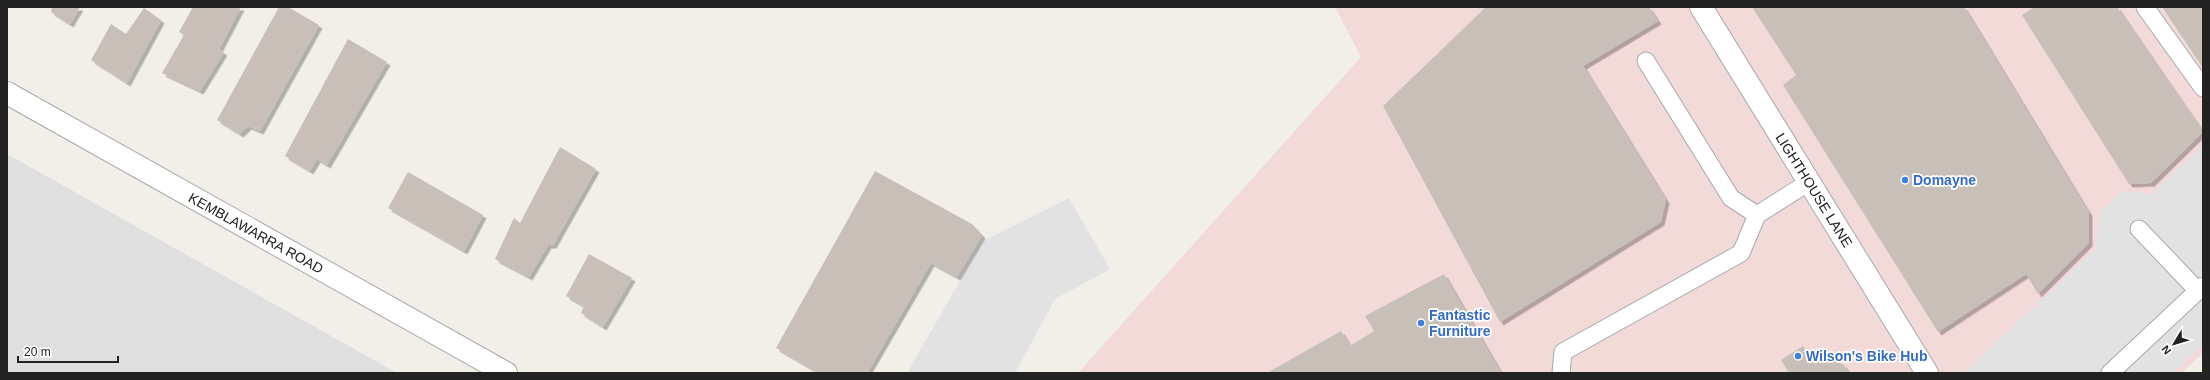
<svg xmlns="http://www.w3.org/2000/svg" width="2210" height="380" font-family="Helvetica,sans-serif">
<defs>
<filter id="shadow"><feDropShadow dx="3.5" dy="3.5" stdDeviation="0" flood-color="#0004"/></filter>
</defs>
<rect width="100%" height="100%" fill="#f2efe9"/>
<polygon fill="#e0dfdf" points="7,154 397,373 7,373"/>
<polygon fill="#f2dad9" points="1335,7 2203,7 2203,353 2182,373 1078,373 1361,57"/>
<g fill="#e2e2e2">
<polygon points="2203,146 2203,344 2173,373 1964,373 2095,249 2101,211 2122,191 2152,194"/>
<polygon points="1069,198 1110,269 1055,299 1015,373 907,373 983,241"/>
</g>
<g fill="#c7bfb8" filter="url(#shadow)">
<polygon points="52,7 80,7 70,24 51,12"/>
<polygon points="193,7 241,7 219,49 224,52 200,91 162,73 184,35 179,32"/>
<polygon points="279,7 288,7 319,25 260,131 248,126 240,134 217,120"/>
<polygon points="1486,7 1649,7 1658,21 1583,66 1666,200 1661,222 1500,322 1383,106"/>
<polygon points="1752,7 1964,7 2089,213 2089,243 2038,294 2026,274 1938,332 1783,85 1796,75"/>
<polygon points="2035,7 2117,7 2203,132 2151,183 2129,184 2022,15"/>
<polygon points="2162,7 2203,7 2203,68"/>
<polygon points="144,8 161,20 127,83 91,60 111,24 126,34"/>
<polygon points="348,39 387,62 327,165 317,159 310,171 285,156"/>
<polygon points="560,147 596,169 553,245 548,245 529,277 495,259 514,218 520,223"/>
<polygon points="875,171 972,224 982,235 957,277 931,263 867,373 819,373 776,348"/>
<polygon points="408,172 483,215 464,251 388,208"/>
<polygon points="589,254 632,278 603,327 581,313 584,306 566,296"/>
<polygon points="1444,274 1501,373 1267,373 1341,331 1350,346 1374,331 1365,316"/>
<polygon points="1803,346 1815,364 1832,353 1839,364 1843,364 1849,373 1789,373 1781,360"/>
</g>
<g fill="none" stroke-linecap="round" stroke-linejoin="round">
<g stroke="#a9a9a9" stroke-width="19">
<g id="service">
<polyline points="2145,7 2203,88"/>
<polyline points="1646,61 1731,198 1757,215"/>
<polyline points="2139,229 2198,291"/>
<polyline points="1561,373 1563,352 1741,253 1757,215 1809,182"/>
<polyline points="2110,373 2203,286"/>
</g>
</g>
<g stroke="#a9a9a9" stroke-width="24">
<g id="minor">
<polyline points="1701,7 1927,373"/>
<polyline points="7,93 506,373"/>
</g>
</g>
<use href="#service" stroke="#fff" stroke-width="17"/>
<use href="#minor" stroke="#fff" stroke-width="22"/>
</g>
<g fill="#3f7fe0" stroke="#fff" stroke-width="1.5">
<circle cx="1905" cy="180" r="4"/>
<circle cx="1421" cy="323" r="4"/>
<circle cx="1798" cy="356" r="4"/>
</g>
<g text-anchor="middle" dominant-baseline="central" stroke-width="3.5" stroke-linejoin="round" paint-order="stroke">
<g font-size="14" font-weight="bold" fill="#366cbe" stroke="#fff" text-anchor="start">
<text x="1913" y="180">Domayne</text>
<text x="1429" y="315">Fantastic<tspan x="1429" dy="16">Furniture</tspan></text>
<text x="1806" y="356">Wilson's Bike Hub</text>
</g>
<g font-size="14" fill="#222" stroke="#fff">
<text transform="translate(1814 190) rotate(58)">LIGHTHOUSE LANE</text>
<text transform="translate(256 233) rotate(29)">KEMBLAWARRA ROAD</text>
</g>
</g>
<rect width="2210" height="380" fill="none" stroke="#222222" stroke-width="16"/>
<g transform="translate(2174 344) rotate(232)" stroke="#ffffff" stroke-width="3" paint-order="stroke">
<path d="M0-3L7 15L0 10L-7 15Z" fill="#222222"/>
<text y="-6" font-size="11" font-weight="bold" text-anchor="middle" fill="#222222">N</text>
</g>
<path d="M18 356v6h100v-6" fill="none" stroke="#222222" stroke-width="2"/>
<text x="24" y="356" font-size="12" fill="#222222" stroke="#ffffff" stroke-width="3" paint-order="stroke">20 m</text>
</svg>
